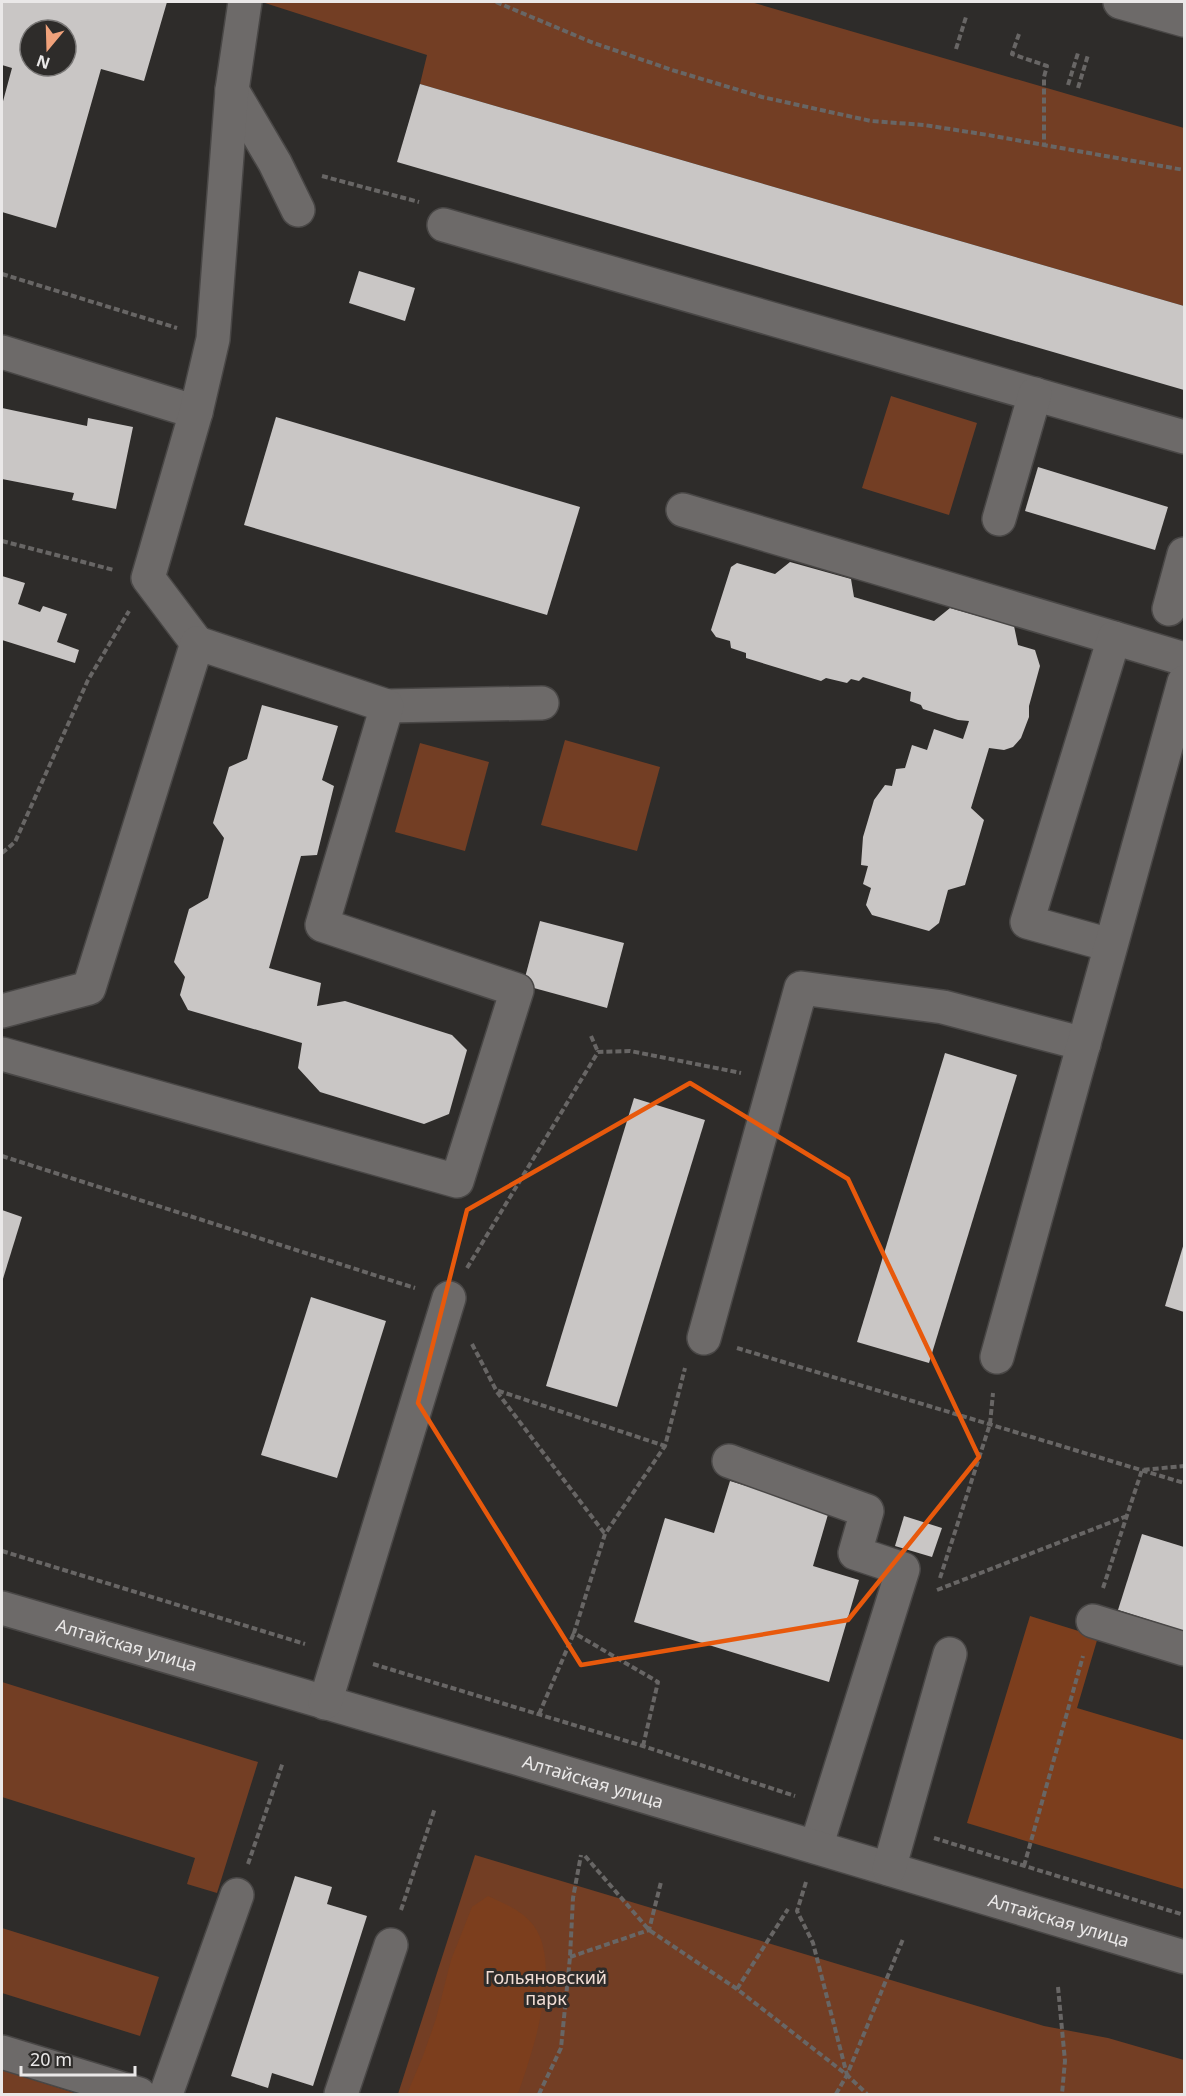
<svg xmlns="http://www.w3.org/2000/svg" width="1186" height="2096" font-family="'Noto Sans',sans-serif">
<rect width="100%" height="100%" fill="#2e2c2a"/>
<g fill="#733e24">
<polygon points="266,2 751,2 1184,128 1184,306 420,84 427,55 265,3"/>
<polygon points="891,396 977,423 949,515 862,488"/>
<polygon points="565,740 660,767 637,851 541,825"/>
<polygon points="420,743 489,762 465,851 395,832"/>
<polygon points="2,1682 258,1762 217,1893 187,1884 195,1858 2,1797"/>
<polygon points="475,1855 1044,2026 1108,2038 1184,2060 1184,2094 398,2094"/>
<polygon points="2,1928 159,1977 140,2036 2,1993"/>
<polygon points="2,2070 78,2094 2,2094"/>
</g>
<g fill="#7c3e1d">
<polygon points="1030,1616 1098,1637 1077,1708 1184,1740 1184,1889 967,1823"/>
<path d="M 488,1896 C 505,1904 523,1911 534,1926 C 562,1965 533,2050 519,2091 L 517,2094 L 407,2094 L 423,2056 L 436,2019 L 451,1960 L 472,1907 Z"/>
</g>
<g fill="#c9c6c5" fill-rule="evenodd">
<path d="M 2,2 L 167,2 L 144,81 L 101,69 L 56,228 L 2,212 L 2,105 L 12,68 L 2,65 ZM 30,30 L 66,30 L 66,66 L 30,66 Z"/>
<polygon points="420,84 1184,306 1184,390 397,162"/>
<polygon points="359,271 415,288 405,321 349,303"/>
<polygon points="2,408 87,426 88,418 133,427 116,509 72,500 74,493 2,479"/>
<polygon points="276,417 580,507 547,615 244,525"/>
<polygon points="1038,467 1168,507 1155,550 1025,511"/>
<polygon points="790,562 851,579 854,597 934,621 950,608 1014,626 1018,645 1035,650 1040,666 1029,706 1029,717 1021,738 1013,747 1004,750 989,748 971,808 984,820 965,885 948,890 939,923 929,931 872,915 866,905 871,888 863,884 868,866 861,865 863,837 874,800 885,785 892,786 896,769 905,768 912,745 927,750 934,729 963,739 969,721 958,720 923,709 921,705 910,701 911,692 863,677 859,681 851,679 847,683 826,678 821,681 746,658 746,653 731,648 730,641 716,637 711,630 731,567 737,563 775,574"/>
<polygon points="2,576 25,583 18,604 40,612 43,606 67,614 57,642 79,650 75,663 2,640"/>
<polygon points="262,705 338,726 322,780 334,786 317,855 301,856 269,968 321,983 317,1006 345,1001 452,1035 467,1050 449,1114 424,1124 320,1092 298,1068 302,1043 188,1010 180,995 185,977 174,962 189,909 208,898 224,838 213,823 229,767 247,759"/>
<polygon points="540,921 624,943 607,1008 523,985"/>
<polygon points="945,1053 1017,1075 929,1363 857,1342"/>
<polygon points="634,1098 705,1120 617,1407 546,1386"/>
<polygon points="2,1210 22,1217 2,1282"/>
<polygon points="1184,1243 1184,1312 1165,1306"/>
<polygon points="311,1297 386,1321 337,1478 261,1455"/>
<polygon points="730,1481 829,1511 813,1566 859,1580 829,1682 634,1622 665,1518 714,1533"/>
<polygon points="904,1516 942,1528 932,1557 895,1546"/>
<polygon points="1142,1534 1184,1547 1184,1631 1118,1610"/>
<polygon points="295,1876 332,1887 327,1904 367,1916 313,2086 272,2073 268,2088 231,2076"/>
</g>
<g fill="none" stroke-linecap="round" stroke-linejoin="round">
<g stroke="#494746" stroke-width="36">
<g id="minor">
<polyline points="1120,2 1184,20"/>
<polyline points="232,90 275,163 298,210"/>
<polyline points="444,225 1184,437"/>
<polyline points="2,352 196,412"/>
<polyline points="683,510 1114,638"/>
<polyline points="999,519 1035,394"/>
<polyline points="1169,609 1184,554"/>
<polyline points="197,643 148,578 196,412 213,339 232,90 245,2"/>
<polyline points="387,706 542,703"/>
<polyline points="1110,945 1027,922 1114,638 1184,659"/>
<polyline points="2,1011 89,988 197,643 387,706 322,925 517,990 457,1181 2,1054"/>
<polyline points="704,1338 801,988 943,1007 1084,1044"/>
<polyline points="997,1357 1184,682"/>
<polyline points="729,1461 867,1511 855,1553 903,1569 816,1847"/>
<path id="s1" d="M 2,1608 L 516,1758 L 1184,1957"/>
<polyline points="1093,1621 1184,1649"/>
<polyline points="325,1703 449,1298"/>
<polyline points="889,1869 950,1654"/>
<polyline points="2,2052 139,2094"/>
<polyline points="166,2094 237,1895"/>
<polyline points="341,2094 391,1945"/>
</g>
</g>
<g stroke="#686665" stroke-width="4" stroke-dasharray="6 3" stroke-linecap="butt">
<polyline points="496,2 591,42 672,70 762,97 871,121 924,125 988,135 1184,170"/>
<polyline points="1019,34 1012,54 1047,66 1044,77 1044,145"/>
<polyline points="956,49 966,17"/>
<polyline points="1068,85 1078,53"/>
<polyline points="1078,88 1088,55"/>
<polyline points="322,176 419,202"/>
<polyline points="2,274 177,328"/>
<polyline points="2,541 114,570"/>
<polyline points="2,853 15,842 88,680 129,611"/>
<polyline points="591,1036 598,1052"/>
<polyline points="2,1156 415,1288"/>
<polyline points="467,1268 598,1052 630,1051 741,1073"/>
<polyline points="472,1344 496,1390 665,1446"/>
<polyline points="737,1348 1184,1483"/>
<polyline points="497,1392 605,1534"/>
<polyline points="2,1551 305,1644"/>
<polyline points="940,1578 990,1424 993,1393"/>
<polyline points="1103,1588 1142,1470 1184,1466"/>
<polyline points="937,1590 1127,1516"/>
<polyline points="373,1664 643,1746 795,1796"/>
<polyline points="539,1714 574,1633"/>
<polyline points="643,1746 658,1682 574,1633 605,1534 665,1446 685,1368"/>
<polyline points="934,1838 1184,1915"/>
<polyline points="585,1856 649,1930 737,1989 847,2075 867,2094"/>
<polyline points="248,1864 283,1762"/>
<polyline points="1024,1866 1083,1656"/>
<polyline points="806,1882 797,1911 813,1943 847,2075"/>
<polyline points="401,1910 435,1808"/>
<polyline points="570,1957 649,1930 661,1882"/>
<polyline points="1058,1987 1065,2061 1062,2094"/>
<polyline points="737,1989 788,1909"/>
<polyline points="539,2094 561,2048 570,1957 573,1898 581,1855"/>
<polyline points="836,2094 847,2075 903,1939"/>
</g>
<use href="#minor" stroke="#6d6a69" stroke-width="33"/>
</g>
<path fill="none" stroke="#e8590c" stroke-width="4.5" stroke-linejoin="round" d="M 690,1083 L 848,1179 L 979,1457 L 848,1620 L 581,1665 L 418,1403 L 467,1210 Z"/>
<g text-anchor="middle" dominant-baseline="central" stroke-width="6" stroke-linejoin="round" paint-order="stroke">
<g font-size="18" fill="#eae8e8" stroke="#2e2c2a">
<text stroke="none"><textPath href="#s1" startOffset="130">Алтайская улица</textPath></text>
<text stroke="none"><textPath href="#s1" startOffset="616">Алтайская улица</textPath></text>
<text stroke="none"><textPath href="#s1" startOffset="1102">Алтайская улица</textPath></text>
</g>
<g font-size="18" fill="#f2ded5" stroke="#2e2c2a">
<text x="546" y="1977">Гольяновcкий<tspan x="546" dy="21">парк</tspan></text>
</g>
</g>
<rect width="1186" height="2096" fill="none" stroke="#eae8e8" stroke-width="6"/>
<g transform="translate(48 48) rotate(199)"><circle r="28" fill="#2e2c2a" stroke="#797776" stroke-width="1.5"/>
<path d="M0-4.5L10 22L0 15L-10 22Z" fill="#f1a27b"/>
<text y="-9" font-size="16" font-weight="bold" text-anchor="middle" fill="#eae8e8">N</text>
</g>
<path d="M21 2066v9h114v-9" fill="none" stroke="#eae8e8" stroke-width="3"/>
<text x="30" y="2066" font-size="18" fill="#eae8e8" stroke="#2e2c2a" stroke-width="4.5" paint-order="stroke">20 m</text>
</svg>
